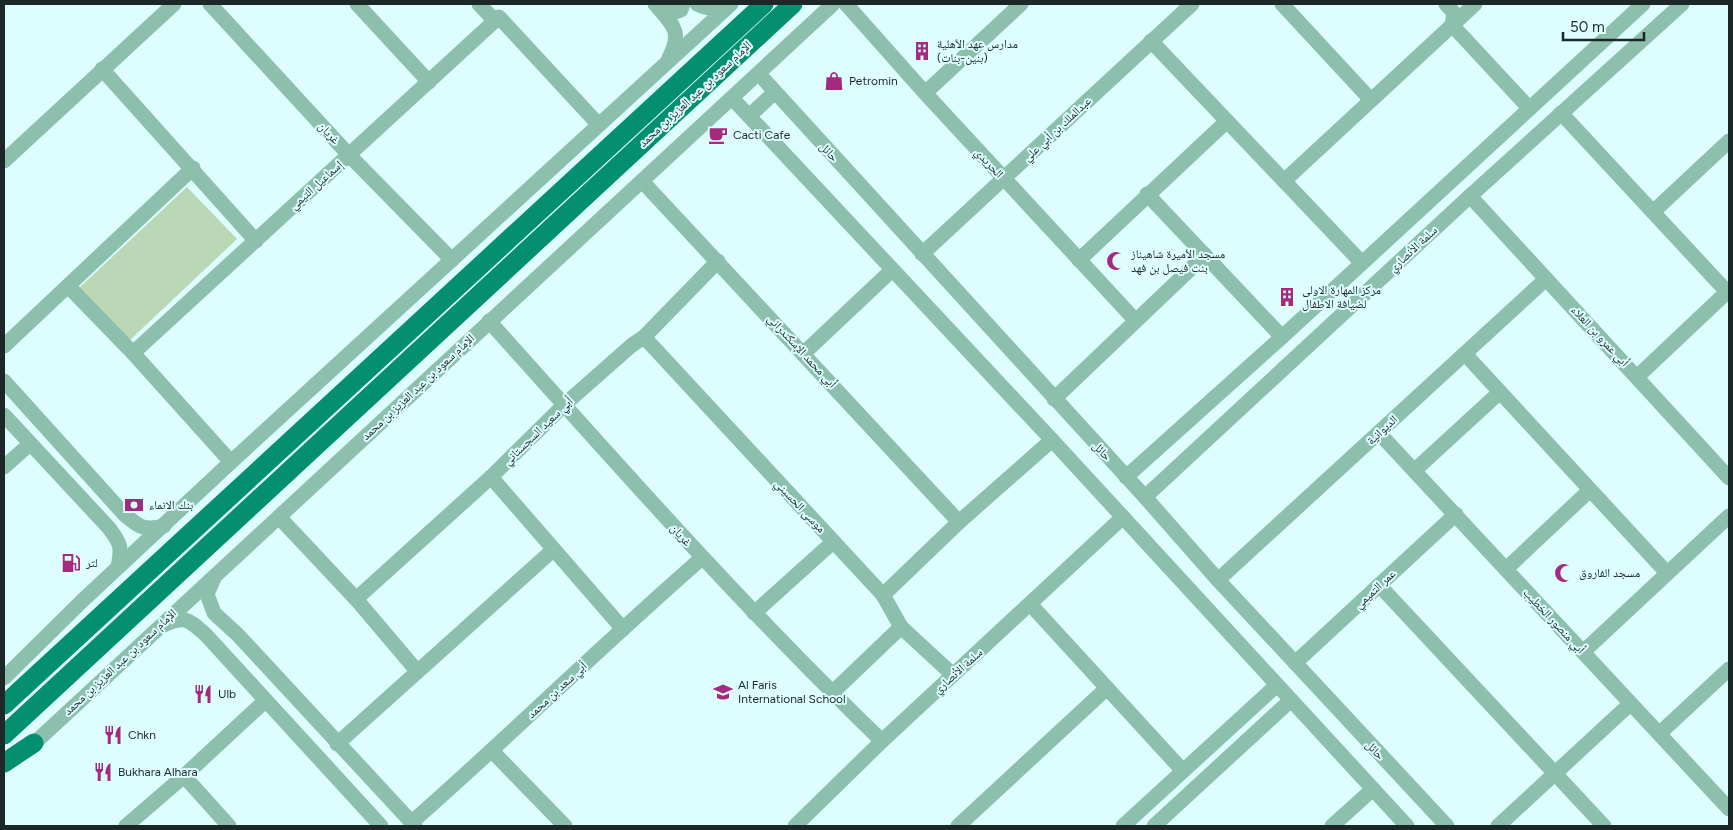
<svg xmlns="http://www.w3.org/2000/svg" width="1733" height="830" font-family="Figtree,'Noto Naskh Arabic',sans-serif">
<rect width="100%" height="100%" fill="#ddfdfe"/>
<polygon fill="#bad8b5" points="187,187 237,239 129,341 79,288"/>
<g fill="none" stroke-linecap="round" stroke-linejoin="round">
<g stroke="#8cbfac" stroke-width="15">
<polyline points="210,4 349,155 452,260"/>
<polyline points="357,4 429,82"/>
<polyline points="479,4 495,21"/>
<path d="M 655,4 C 673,25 683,31 669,58"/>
<path d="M 697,4 C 707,9 716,10 726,4"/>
<polyline points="846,4 925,93 1135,320"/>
<polyline points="1282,4 1371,100"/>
<polyline points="1446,4 1454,13 1452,25 1529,108"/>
<path d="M 659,8 C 667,12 672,14 681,10 L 683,4"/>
<polyline points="1151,41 1362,263"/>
<polyline points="102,69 256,241"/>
<polyline points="759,74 1145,497 1218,580 1447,826"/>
<polyline points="925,93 1021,4"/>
<polyline points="732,98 1052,440 1407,826"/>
<polyline points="1561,113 1729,294"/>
<polyline points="749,116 774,93"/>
<polyline points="4,161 174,4"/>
<polyline points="642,181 959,522"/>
<polyline points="1284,181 1475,4"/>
<polyline points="1147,194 1282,337"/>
<polyline points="1470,196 1729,478"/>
<polyline points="1653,212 1729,141"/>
<polyline points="922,254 1192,4"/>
<polyline points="1079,260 1227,121"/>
<polyline points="69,287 133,353 231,462"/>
<path d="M 489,321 C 617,464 744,608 882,741"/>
<polyline points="644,337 883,595 901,627 953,675"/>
<polyline points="4,346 193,168"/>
<polyline points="133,353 499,17 598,124"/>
<polyline points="804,353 892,270"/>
<polyline points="1465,354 1667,573"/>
<polyline points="1638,376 1727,292"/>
<path d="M 4,381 L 124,514 C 139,527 144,531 164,526"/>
<polyline points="1054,399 1205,255"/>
<path d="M 4,415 L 109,528 C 121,544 122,547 118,567"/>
<polyline points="1379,433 1729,809"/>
<polyline points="4,467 30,444"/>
<polyline points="1415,470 1500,392"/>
<polyline points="491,477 623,629"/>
<polyline points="1126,477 1282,337 1643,4"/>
<polyline points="1145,497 1470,196 1682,4"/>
<polyline points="279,517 356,599 417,671"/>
<polyline points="1506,569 1590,490"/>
<polyline points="214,578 207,594 214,613 238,635 415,826"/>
<polyline points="1218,580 1546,279"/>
<polyline points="1379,585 1604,826"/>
<polyline points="883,595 959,522 1052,440"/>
<polyline points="356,599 491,477 564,405 632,345 644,337 718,261"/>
<polyline points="1031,605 1183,771"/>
<polyline points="754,613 833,542"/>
<path d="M 164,625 C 186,615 189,620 206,635 L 381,826"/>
<polyline points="1583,652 1729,516"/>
<polyline points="1295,663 1456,514"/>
<polyline points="4,678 82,601 231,462 731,4"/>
<polyline points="832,693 901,627"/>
<polyline points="1660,733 1729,669"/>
<polyline points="337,744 553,550"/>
<polyline points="27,750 833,4"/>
<polyline points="492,751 565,826"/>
<polyline points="184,776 229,826"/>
<path d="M 412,822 C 510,736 603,644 702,558"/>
<polyline points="126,826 184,776 265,701"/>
<polyline points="795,826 882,741 1123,517"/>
<polyline points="958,826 1107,688"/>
<polyline points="1123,826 1277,685"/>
<polyline points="1154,826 1291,700"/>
<polyline points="1332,826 1373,789"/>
<polyline points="1498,826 1630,704"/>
</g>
<g stroke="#048f70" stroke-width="19">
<polyline points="4,705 764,4"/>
<polyline points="4,735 793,4"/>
<polyline points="4,763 34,743"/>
</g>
</g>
<defs>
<g id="building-bare" transform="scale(1.5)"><path d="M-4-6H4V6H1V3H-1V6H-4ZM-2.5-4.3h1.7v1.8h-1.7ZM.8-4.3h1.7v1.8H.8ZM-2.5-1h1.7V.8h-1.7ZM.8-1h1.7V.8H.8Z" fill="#a42a7f" stroke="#ddfdfe" stroke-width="2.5" paint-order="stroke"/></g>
<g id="shop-bare" transform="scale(1.5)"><path d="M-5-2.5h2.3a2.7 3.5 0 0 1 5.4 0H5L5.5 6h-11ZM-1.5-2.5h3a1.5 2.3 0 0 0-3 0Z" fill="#a42a7f" stroke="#ddfdfe" stroke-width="2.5" paint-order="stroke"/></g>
<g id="cafe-bare" transform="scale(1.5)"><path d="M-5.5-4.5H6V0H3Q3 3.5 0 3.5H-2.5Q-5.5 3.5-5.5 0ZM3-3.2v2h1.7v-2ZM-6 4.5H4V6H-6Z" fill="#a42a7f" stroke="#ddfdfe" stroke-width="2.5" paint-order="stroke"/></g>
<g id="mosque-bare" transform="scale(1.5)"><path d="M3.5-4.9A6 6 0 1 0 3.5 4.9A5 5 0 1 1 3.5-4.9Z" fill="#a42a7f" stroke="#ddfdfe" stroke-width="2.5" paint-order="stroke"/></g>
<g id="bank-bare" transform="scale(1.5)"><path d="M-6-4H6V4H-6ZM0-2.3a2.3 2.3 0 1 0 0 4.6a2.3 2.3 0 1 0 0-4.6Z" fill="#a42a7f" stroke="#ddfdfe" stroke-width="2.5" paint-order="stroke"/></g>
<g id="fuel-bare" transform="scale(1.5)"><path d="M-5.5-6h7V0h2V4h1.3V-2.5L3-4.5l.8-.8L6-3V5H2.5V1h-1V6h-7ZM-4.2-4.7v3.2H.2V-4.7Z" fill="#a42a7f" stroke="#ddfdfe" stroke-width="2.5" paint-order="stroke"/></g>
<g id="school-bare" transform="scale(1.5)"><path d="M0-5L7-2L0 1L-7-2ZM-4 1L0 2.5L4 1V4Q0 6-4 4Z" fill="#a42a7f" stroke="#ddfdfe" stroke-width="2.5" paint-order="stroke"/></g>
<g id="restaurant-bare" transform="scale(1.5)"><path d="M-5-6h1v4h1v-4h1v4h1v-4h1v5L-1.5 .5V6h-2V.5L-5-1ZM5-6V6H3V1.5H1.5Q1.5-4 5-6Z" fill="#a42a7f" stroke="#ddfdfe" stroke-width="2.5" paint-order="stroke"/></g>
</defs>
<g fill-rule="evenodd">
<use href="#building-bare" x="922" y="51"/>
<use href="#shop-bare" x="834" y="81"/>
<use href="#cafe-bare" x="718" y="135"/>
<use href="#mosque-bare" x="1116" y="261"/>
<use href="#building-bare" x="1287" y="297"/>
<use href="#bank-bare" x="134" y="505"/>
<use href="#fuel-bare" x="71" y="563"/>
<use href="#mosque-bare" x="1564" y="573"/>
<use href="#school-bare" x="723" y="692"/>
<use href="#restaurant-bare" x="203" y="694"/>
<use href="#restaurant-bare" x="113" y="735"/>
<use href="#restaurant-bare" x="103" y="772"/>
</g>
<g text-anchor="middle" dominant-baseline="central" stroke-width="4" stroke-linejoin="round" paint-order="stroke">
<g font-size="12" fill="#1c2828" stroke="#ddfdfe" text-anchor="start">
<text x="937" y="44">مدارس عهد الأهلية<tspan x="937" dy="14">(بنين-بنات)</tspan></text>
<text x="849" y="81">Petromin</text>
<text x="733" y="135">Cacti Cafe</text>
<text x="1131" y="254">مسجد الأميرة شاهيناز<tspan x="1131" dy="14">بنت فيصل بن فهد</tspan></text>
<text x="1302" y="290">مركز المهارة الاولى<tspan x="1302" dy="14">لضيافة الاطفال</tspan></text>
<text x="149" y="505">بنك الانماء</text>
<text x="86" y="563">لتر</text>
<text x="1579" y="573">مسجد الفاروق</text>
<text x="738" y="685">Al Faris<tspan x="738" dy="14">International School</tspan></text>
<text x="218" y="694">Ulb</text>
<text x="128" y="735">Chkn</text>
<text x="118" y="772">Bukhara Alhara</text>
</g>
<g font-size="12" fill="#1c2828" stroke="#ddfdfe">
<text transform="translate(695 94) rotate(-43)">الإمام سعود بن عبد العزيز بن محمد</text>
<text transform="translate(1057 129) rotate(-43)">عبدالملك بن أبي علي</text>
<text transform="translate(329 133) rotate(47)">غريان</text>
<text transform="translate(829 152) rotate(48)">حائل</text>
<text transform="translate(989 163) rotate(47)">الحريدي</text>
<text transform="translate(316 185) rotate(-42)">إسماعيل التيمي</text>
<text transform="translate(1413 249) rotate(-43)">سلمة الأنصاري</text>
<text transform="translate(1600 336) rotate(47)">أبي عمرو بن العلاء</text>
<text transform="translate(802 351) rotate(47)">أبي محمد الإسكندراني</text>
<text transform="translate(418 387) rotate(-43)">الإمام سعود بن عبد العزيز بن محمد</text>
<text transform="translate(1382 430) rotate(-43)">الديوانية</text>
<text transform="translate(538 431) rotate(-44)">أبي سعيد السجستاني</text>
<text transform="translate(1102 451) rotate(47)">حائل</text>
<text transform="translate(800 506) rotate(47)">موسى الحسيني</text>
<text transform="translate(681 535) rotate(48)">غريان</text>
<text transform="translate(1375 589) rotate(-43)">عمر التميمي</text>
<text transform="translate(1554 621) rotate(47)">أبي منصور الخطيب</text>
<text transform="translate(120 662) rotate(-43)">الإمام سعود بن عبد العزيز بن محمد</text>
<text transform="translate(958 671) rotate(-42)">سلمة الأنصاري</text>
<text transform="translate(557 690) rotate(-43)">أبي سعد بن محمد</text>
<text transform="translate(1375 750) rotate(47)">حائل</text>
</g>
</g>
<rect width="1733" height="830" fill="none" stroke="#1c2828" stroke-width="10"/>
<path d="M1563 32v8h81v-8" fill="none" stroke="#1c2828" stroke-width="2.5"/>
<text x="1570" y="32" font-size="15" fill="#1c2828" stroke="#ddfdfe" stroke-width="4" paint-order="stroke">50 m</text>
</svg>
